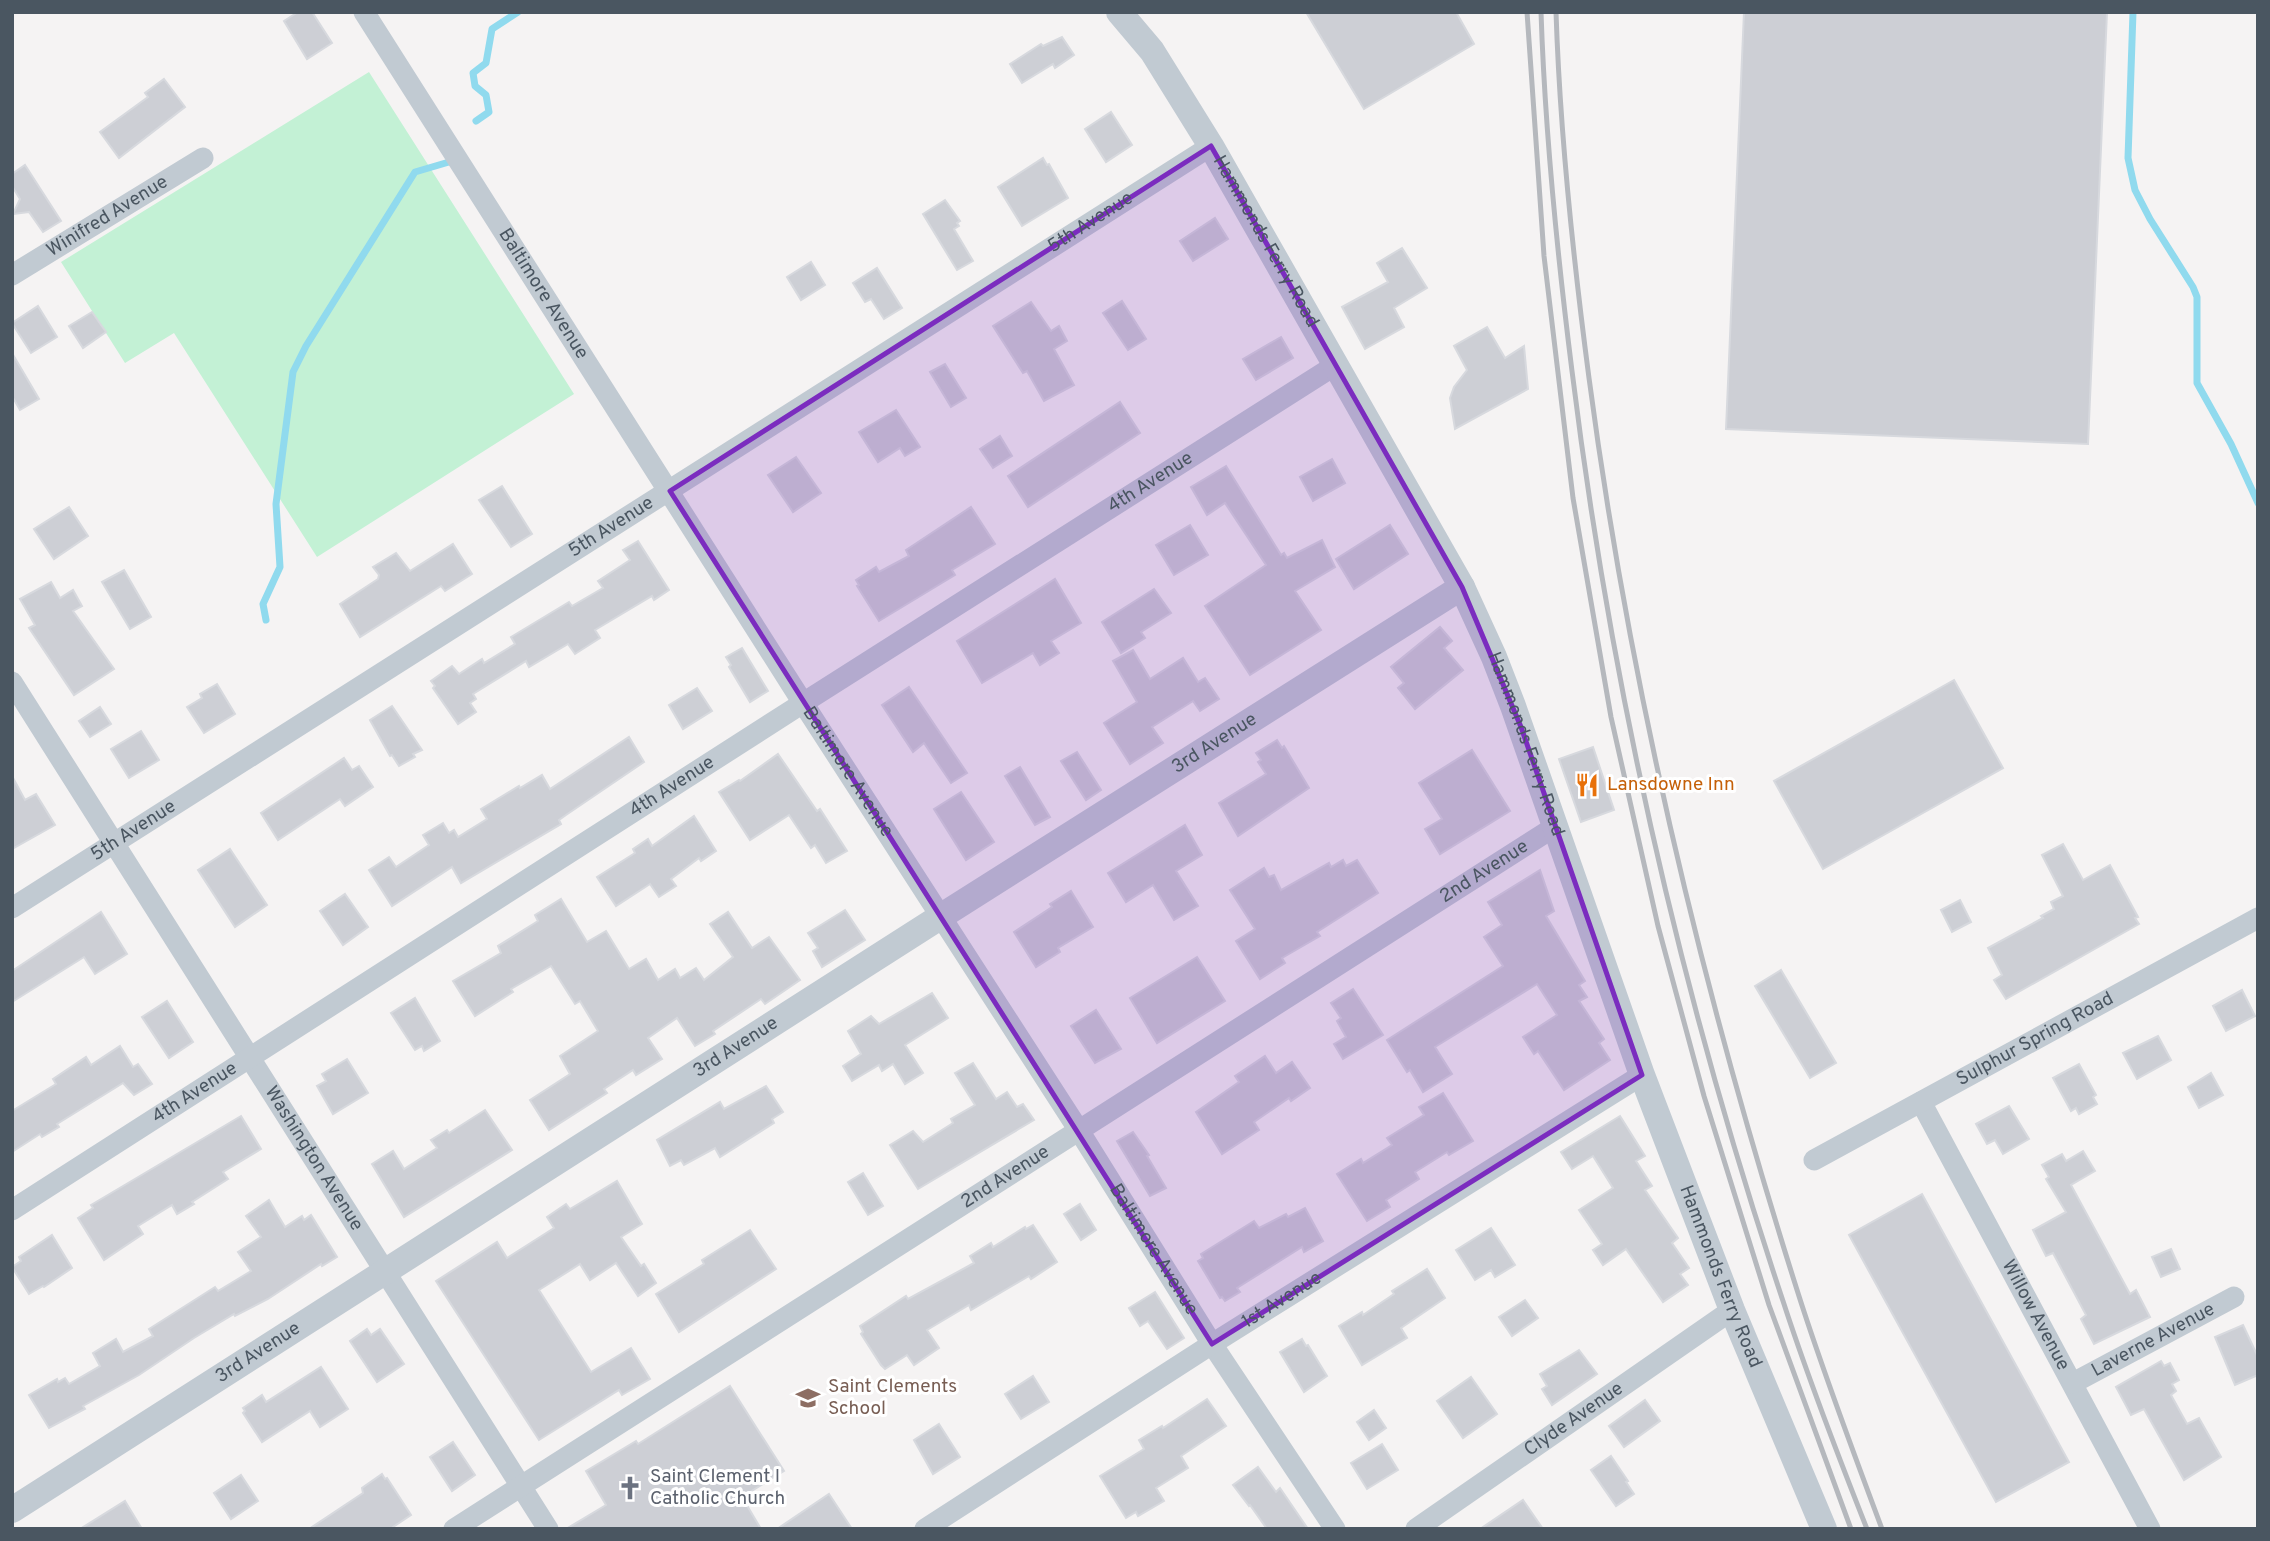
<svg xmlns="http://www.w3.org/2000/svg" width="2270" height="1541" font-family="Overpass,sans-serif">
<rect width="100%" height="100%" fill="#f5f3f3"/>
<polygon fill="#c3f1d5" points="369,72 574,394 317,557 174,333 125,363 61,262"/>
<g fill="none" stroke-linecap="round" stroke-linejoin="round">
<g stroke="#90daee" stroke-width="7">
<polyline points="2133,12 2128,158 2135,190 2150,219 2193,287 2197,297 2197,383 2231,444 2258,503"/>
<polyline points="476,121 489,112 486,95 475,86 473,73 486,63 492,29 518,12"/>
<polyline points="266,620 263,604 280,567 276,504 293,372 306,346 415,172 449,162"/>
</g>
</g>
<g fill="#cdcfd5" stroke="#d7d9de" stroke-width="2">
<polygon points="298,12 312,12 332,43 307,59 284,21"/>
<polygon points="1306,12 1456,12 1474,44 1364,109"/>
<polygon points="1744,12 2107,12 2088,444 1726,429"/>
<polygon points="1062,37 1074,55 1055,68 1053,64 1022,83 1010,64 1041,44 1043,46"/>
<polygon points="164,79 185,107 119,158 100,132 148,97 145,93"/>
<polygon points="1111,112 1132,145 1106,162 1085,129"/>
<polygon points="1043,158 1047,165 1049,164 1068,198 1022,226 998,187"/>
<polygon points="25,165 61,221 43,232 29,212 13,214 20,199 12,186 12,174"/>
<polygon points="945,200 960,221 957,223 959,226 954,229 973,261 957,270 923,214"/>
<polygon points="1215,218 1228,239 1193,261 1180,241"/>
<polygon points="1402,248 1427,288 1394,308 1404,327 1365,349 1342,307 1388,282 1377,263"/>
<polygon points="811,262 825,285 801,300 787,277"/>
<polygon points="877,268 902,308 884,319 871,299 865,302 853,283"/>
<polygon points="1122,301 1146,339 1128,350 1103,313"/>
<polygon points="1031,302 1051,331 1059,326 1067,341 1054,349 1074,385 1044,401 1027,371 1023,373 993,326"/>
<polygon points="38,306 57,337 31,353 12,323"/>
<polygon points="92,312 106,332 83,348 69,326"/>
<polygon points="1487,327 1505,358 1524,346 1528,389 1455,429 1450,398 1454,387 1467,370 1454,346"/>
<polygon points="1281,337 1293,358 1256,380 1243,359"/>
<polygon points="12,353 39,399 20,410 12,396"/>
<polygon points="945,364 966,398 951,407 930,372"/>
<polygon points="1120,402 1140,433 1028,507 1008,476"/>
<polygon points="896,410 920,447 905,456 900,448 878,462 859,432"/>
<polygon points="1000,436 1012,456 993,468 980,449"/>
<polygon points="796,457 821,493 793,512 768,475"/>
<polygon points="1332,459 1345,483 1313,501 1300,477"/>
<polygon points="1226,466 1281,555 1284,553 1287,558 1322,540 1335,567 1295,591 1321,630 1250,675 1205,606 1266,565 1225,503 1207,515 1191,487"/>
<polygon points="502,486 532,534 511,547 479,500"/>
<polygon points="69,507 88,536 54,559 34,529"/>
<polygon points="971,507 995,544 952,570 955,575 879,621 857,586 859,585 856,580 876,567 879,572 909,556 906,550"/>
<polygon points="1190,525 1208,555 1174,575 1156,545"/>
<polygon points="1390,525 1408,554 1354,589 1336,559"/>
<polygon points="638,541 669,590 654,600 652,596 595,630 600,638 575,654 568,644 529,667 526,661 473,694 476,699 470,703 476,712 458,724 433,688 435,686 431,681 452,666 459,674 482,659 484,663 515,644 511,637 569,602 572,606 603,588 598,581 630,560 623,550"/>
<polygon points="453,544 472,574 445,591 441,586 360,637 340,604 378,579 379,575 373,567 396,553 410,571"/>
<polygon points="124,570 151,617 130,629 102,582"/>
<polygon points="1055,579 1081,623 1051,641 1059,653 1040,665 1033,653 982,683 957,641"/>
<polygon points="51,582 60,598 73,590 82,606 73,611 114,669 74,695 29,628 35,625 20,599"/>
<polygon points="1154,589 1171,613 1141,632 1145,638 1121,653 1102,622"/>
<polygon points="1440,627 1452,641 1444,648 1463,670 1415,709 1398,688 1404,683 1391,667"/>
<polygon points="742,648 768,691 750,702 729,667 731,665 726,657"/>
<polygon points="1133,650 1150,679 1183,658 1198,682 1205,678 1219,699 1200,711 1193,701 1152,727 1163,743 1130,764 1104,723 1137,702 1113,661"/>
<polygon points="1954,680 2003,768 1823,869 1774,781"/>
<polygon points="217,684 235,714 204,733 187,707 202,698 200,694"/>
<polygon points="909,687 967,773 951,783 924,743 913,752 882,705"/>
<polygon points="697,688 712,711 683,729 669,705"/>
<polygon points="392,706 422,750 413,754 415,757 399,766 392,755 390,756 370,720"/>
<polygon points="100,707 111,724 90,737 79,721"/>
<polygon points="141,731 159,760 129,778 111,749"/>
<polygon points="629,737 644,762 566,815 559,820 561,824 461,883 452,867 392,906 369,870 389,857 396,867 429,845 423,835 443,823 449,833 454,830 458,837 487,819 481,809 519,786 520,788 542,775 550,789"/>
<polygon points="1277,740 1282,748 1284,746 1309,788 1238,836 1219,803 1266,774 1258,762 1261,760 1256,753"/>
<polygon points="1593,747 1614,810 1581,822 1559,759"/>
<polygon points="1472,750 1510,811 1440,854 1425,829 1442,819 1419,783"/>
<polygon points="1077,752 1101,790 1086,800 1061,761"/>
<polygon points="778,754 817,811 820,809 847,851 826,863 815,845 811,848 789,815 750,840 719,792 739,780 740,781"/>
<polygon points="344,758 352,770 359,766 373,787 345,806 340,799 278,840 261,813"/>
<polygon points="1020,767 1050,817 1035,825 1005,776"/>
<polygon points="12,776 25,800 36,794 55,825 12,849"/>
<polygon points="961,792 994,842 966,860 934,809"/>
<polygon points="694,816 716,851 701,861 699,858 671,879 676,886 659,897 650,884 616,906 597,877 635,853 633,849 648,839 652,846"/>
<polygon points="1185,825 1202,855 1176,871 1198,906 1174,920 1153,885 1126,902 1108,873"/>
<polygon points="2063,844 2083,880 2110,865 2138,917 2135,918 2139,924 2006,999 1994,980 2002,975 1988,948 2043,918 2041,916 2054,909 2051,902 2063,896 2042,855"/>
<polygon points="230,849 267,905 235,927 198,870"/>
<polygon points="1343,860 1346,866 1357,860 1378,893 1317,932 1320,936 1282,958 1285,963 1260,979 1236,941 1255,929 1230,890 1264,868 1269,877 1274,875 1281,890 1329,863 1331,867"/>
<polygon points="1540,870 1554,911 1546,916 1585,981 1579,985 1587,997 1579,1001 1604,1039 1599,1043 1610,1060 1564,1090 1538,1051 1534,1054 1523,1037 1557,1015 1537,984 1435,1047 1452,1074 1423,1092 1410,1070 1407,1072 1387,1040 1503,966 1484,937 1502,925 1488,902"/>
<polygon points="1071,891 1093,927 1058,948 1060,952 1036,967 1014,932 1052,907 1050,904"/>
<polygon points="345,894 368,927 343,945 320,911"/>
<polygon points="561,899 587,942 606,931 629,969 646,959 658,980 675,969 680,978 696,968 704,980 733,957 710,924 728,912 752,948 769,937 800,980 765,1004 761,999 713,1031 715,1034 695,1046 677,1018 648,1038 662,1059 636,1075 633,1070 604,1089 607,1093 549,1130 530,1100 570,1074 560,1056 598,1031 580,1001 575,1004 551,966 511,989 513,992 475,1016 453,981 501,953 498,946 538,921 535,915"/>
<polygon points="1960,900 1971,922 1952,932 1941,910"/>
<polygon points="845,910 865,940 822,967 813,951 818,948 808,933"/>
<polygon points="101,912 127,954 95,974 84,957 12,1002 12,971"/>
<polygon points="1197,957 1225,1001 1157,1043 1130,998"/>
<polygon points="1781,970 1836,1063 1810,1078 1755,986"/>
<polygon points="1353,989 1383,1035 1343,1059 1334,1044 1346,1037 1337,1021 1341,1018 1331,1003"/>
<polygon points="2242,990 2255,1016 2226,1031 2213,1006"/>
<polygon points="932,993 948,1018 905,1045 923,1073 905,1084 893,1064 882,1071 879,1065 852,1081 843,1066 861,1054 848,1031 871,1016 879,1024"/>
<polygon points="415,998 440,1041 424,1051 422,1046 415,1050 391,1013"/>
<polygon points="167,1001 193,1042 169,1058 142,1017"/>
<polygon points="1096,1010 1121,1049 1095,1063 1071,1026"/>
<polygon points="2158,1036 2171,1060 2137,1079 2123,1053"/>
<polygon points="120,1046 133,1067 138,1064 152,1084 134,1095 123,1083 57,1124 59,1127 42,1137 40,1134 12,1152 12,1111 56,1084 53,1079 86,1057 91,1065"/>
<polygon points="1265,1056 1276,1073 1292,1062 1310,1088 1291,1101 1289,1098 1254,1122 1259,1130 1222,1154 1196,1112 1239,1082 1235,1076"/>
<polygon points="347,1059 368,1093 333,1114 317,1086 326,1081 322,1074"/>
<polygon points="973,1063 996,1099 1007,1092 1017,1107 1023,1104 1034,1120 918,1189 890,1145 913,1131 923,1142 953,1123 951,1119 975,1105 955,1073"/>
<polygon points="2079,1064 2096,1095 2093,1097 2097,1104 2079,1114 2076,1108 2071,1111 2053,1078"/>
<polygon points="2211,1073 2223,1095 2199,1108 2188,1087"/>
<polygon points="766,1086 783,1112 772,1119 774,1123 720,1157 715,1148 684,1165 681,1160 670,1166 657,1140 720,1102 724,1109"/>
<polygon points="1443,1093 1473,1141 1449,1155 1447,1152 1415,1172 1419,1179 1386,1200 1390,1207 1367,1221 1337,1174 1361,1159 1363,1163 1392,1145 1387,1138 1424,1115 1419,1107"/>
<polygon points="2009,1106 2029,1139 2003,1154 1995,1140 1987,1144 1976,1124"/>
<polygon points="485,1110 512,1150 404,1217 372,1164 393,1151 404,1169 437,1148 431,1140 447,1130 449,1133"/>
<polygon points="241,1116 261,1149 223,1172 228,1179 192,1202 194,1204 177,1214 172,1205 138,1226 143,1234 104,1260 78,1218 93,1208 91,1205"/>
<polygon points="1620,1116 1645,1156 1636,1161 1652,1186 1645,1190 1678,1238 1672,1243 1689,1268 1680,1274 1688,1285 1663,1302 1626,1249 1603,1265 1593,1250 1602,1244 1579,1210 1613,1188 1593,1156 1572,1169 1561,1152"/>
<polygon points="1133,1132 1149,1155 1147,1156 1166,1188 1150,1196 1117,1141"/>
<polygon points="2083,1151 2095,1171 2071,1185 2130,1294 2136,1290 2150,1317 2094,1344 2081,1319 2086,1315 2053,1253 2046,1256 2033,1230 2066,1212 2046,1179 2049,1177 2042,1165 2062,1154 2066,1161"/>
<polygon points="863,1173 883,1206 868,1215 848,1182"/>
<polygon points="617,1181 642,1224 621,1237 641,1266 644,1264 656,1283 638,1296 616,1263 590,1280 580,1264 539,1290 591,1372 631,1348 650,1379 622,1395 619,1390 539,1440 436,1281 497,1242 507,1258 554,1228 547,1217 566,1204 570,1209"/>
<polygon points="1922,1194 2069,1462 1996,1502 1849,1235"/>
<polygon points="269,1200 285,1227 302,1216 304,1220 311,1215 337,1257 322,1266 321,1264 268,1299 235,1316 234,1314 194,1338 139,1375 83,1406 85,1409 49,1428 29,1395 57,1379 58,1382 65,1378 69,1384 100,1366 93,1353 116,1339 123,1352 153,1336 149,1329 215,1287 218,1291 251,1271 238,1252 261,1237 246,1216"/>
<polygon points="1080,1204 1096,1230 1081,1240 1064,1214"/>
<polygon points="1305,1208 1323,1241 1304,1252 1302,1247 1237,1288 1240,1292 1225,1301 1222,1297 1220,1298 1198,1261 1203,1258 1201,1254 1254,1221 1259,1228 1286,1214 1288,1217"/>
<polygon points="1033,1225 1057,1262 1031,1279 1029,1276 971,1310 969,1305 927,1330 939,1348 914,1365 907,1355 885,1369 881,1365 861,1334 863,1332 860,1326 906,1296 908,1299 974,1263 970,1256 991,1243 993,1247 1025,1227 1026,1229"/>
<polygon points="1491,1228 1515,1265 1495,1277 1491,1270 1475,1280 1456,1250"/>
<polygon points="750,1230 776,1269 679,1332 656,1294 704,1264 702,1260"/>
<polygon points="52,1235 72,1268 44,1287 43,1286 29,1294 12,1267 21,1261 19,1257"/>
<polygon points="2171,1249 2180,1269 2161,1277 2152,1257"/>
<polygon points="1427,1269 1445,1298 1401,1328 1407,1338 1362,1365 1339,1326 1362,1312 1363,1315 1394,1294 1392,1291"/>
<polygon points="1155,1292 1184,1338 1167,1349 1148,1321 1140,1326 1129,1308"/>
<polygon points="1525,1300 1538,1318 1512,1336 1499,1317"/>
<polygon points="2243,1325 2258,1357 2258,1375 2235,1385 2215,1337"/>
<polygon points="367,1329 371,1335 380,1329 404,1364 377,1382 350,1341"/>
<polygon points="1302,1339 1306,1346 1308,1345 1327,1376 1304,1392 1280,1352"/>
<polygon points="1579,1350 1597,1374 1552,1405 1542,1389 1547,1386 1540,1374"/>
<polygon points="2161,1361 2164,1366 2170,1363 2179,1380 2172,1384 2176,1391 2171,1395 2187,1424 2199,1418 2221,1457 2184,1480 2144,1409 2131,1415 2116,1387"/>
<polygon points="321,1367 348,1409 320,1427 310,1411 262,1442 243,1413 245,1411 243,1408 262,1395 266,1402"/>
<polygon points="1033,1376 1049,1402 1021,1419 1005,1394"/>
<polygon points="1471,1377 1497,1414 1463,1438 1437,1401"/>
<polygon points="730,1386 784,1471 742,1497 761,1529 566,1529 606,1505 586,1471 636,1441 638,1444"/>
<polygon points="1207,1399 1226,1426 1181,1456 1188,1468 1156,1488 1164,1501 1138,1516 1136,1512 1126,1518 1100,1476 1144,1449 1139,1440 1162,1426 1163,1428"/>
<polygon points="1645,1400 1660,1421 1624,1447 1609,1426"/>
<polygon points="1374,1410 1386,1428 1369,1440 1357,1422"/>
<polygon points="939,1424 960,1457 933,1474 914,1440"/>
<polygon points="453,1442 475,1475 452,1491 430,1457"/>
<polygon points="1382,1444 1398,1470 1367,1489 1351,1463"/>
<polygon points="1611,1456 1628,1481 1626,1482 1634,1494 1616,1506 1591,1470"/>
<polygon points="1258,1467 1276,1492 1280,1488 1308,1529 1267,1529 1250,1505 1249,1506 1233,1485"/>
<polygon points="382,1474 385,1479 387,1478 411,1515 390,1529 309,1529 363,1493 362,1488"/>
<polygon points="241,1475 258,1501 231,1519 214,1493"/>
<polygon points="829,1494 852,1529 777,1529"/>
<polygon points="1523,1500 1543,1529 1480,1529"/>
<polygon points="125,1501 142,1529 80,1529"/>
</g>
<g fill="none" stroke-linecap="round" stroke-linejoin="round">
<g stroke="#c1cad2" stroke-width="21">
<path id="s1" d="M 364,12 L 803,703 L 1078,1129 L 1212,1344 L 1335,1529"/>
<path id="s2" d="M 12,275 L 203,158"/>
<path id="s3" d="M 12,682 L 548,1529"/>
<path id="s4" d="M 12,908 L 1211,146"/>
<path id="s5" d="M 1921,1102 L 2150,1529"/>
<path id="s6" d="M 1814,1160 L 2258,918"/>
<path id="s7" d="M 12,1210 L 803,703 L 1334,366"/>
<path id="s8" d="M 2073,1383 L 2234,1297"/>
<path id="s9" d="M 454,1529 L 1556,826"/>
<path id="s10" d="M 925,1529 L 1212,1344 L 1642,1075"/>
<path id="s11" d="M 1416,1529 L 1732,1310"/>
</g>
<g stroke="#c1cad2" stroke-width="26">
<path id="s12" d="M 1119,12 L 1152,51 L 1211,146 L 1462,587 L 1494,657 L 1513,706 L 1642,1075 L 1732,1310 L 1824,1529"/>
<path id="s13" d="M 12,1510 L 940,917 L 1462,587"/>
</g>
<g stroke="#b5b8bd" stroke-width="5">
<polyline points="1527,12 1544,256 1573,498 1611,717 1658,926 1704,1096 1769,1305 1851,1529"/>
<path d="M 1541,12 C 1545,132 1557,252 1572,371 C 1611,687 1682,999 1783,1301 C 1808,1378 1837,1453 1867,1529"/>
<path d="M 1556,12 C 1560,135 1573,257 1589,378 C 1630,689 1703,994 1798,1293 C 1823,1372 1853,1451 1882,1529"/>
</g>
</g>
<path fill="#7b2cbf" fill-opacity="0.2" stroke="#7b2cbf" stroke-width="5" stroke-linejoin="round" d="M 1211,146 L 1462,587 L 1521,727 L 1642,1075 L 1212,1344 L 670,491 Z"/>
<defs>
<g id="restaurant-bare" transform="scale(1.89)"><path d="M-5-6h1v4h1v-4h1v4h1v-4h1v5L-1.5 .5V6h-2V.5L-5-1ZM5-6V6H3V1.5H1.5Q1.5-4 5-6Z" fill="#e8710a" stroke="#fff" stroke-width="2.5" paint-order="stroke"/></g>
<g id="school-bare" transform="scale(1.89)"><path d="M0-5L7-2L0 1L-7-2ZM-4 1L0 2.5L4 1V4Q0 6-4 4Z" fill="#8d6e63" stroke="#fff" stroke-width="2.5" paint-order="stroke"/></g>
<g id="church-bare" transform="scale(1.89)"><path d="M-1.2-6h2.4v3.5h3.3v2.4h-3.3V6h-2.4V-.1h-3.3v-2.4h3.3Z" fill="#6b7280" stroke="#fff" stroke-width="2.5" paint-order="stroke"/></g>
</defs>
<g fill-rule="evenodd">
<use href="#restaurant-bare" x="1587" y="785"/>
<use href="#school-bare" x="808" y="1398"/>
<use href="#church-bare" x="630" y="1488"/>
</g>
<g text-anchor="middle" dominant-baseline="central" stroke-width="6" stroke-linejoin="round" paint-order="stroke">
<g font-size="19" fill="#4a5661" stroke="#fff">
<text stroke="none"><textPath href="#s2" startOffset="112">Winifred Avenue</textPath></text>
<text stroke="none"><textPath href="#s4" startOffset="1278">5th Avenue</textPath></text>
<text stroke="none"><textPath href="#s12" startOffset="273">Hammonds Ferry Road</textPath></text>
<text stroke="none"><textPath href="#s1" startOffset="334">Baltimore Avenue</textPath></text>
<text stroke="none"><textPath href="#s7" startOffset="1351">4th Avenue</textPath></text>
<text stroke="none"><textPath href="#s4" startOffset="710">5th Avenue</textPath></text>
<text stroke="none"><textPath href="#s13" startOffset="1426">3rd Avenue</textPath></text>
<text stroke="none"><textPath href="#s12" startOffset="840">Hammonds Ferry Road</textPath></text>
<text stroke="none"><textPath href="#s1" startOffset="901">Baltimore Avenue</textPath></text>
<text stroke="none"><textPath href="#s7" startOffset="784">4th Avenue</textPath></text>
<text stroke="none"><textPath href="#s4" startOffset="144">5th Avenue</textPath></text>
<text stroke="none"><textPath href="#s9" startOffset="1222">2nd Avenue</textPath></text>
<text stroke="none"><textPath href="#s6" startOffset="252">Sulphur Spring Road</textPath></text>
<text stroke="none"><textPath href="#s13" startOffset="859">3rd Avenue</textPath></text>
<text stroke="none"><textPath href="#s7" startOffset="217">4th Avenue</textPath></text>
<text stroke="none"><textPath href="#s3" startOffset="564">Washington Avenue</textPath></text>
<text stroke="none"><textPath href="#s9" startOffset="654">2nd Avenue</textPath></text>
<text stroke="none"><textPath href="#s1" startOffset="1468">Baltimore Avenue</textPath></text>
<text stroke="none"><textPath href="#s12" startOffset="1407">Hammonds Ferry Road</textPath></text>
<text stroke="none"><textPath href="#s10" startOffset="424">1st Avenue</textPath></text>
<text stroke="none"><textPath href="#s5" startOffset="242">Willow Avenue</textPath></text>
<text stroke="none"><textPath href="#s8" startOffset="91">Laverne Avenue</textPath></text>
<text stroke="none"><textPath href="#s13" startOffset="292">3rd Avenue</textPath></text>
<text stroke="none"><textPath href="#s11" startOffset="192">Clyde Avenue</textPath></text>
</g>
<g font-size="19" fill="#c56008" stroke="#fff" text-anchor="start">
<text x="1607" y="785">Lansdowne Inn</text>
</g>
<g font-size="19" fill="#785e54" stroke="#fff" text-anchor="start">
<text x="828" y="1387">Saint Clements<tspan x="828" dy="22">School</tspan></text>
</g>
<g font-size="19" fill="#5b616d" stroke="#fff" text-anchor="start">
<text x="650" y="1477">Saint Clement I<tspan x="650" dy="22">Catholic Church</tspan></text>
</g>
</g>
<rect width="2270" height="1541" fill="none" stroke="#4a5661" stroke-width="28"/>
</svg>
